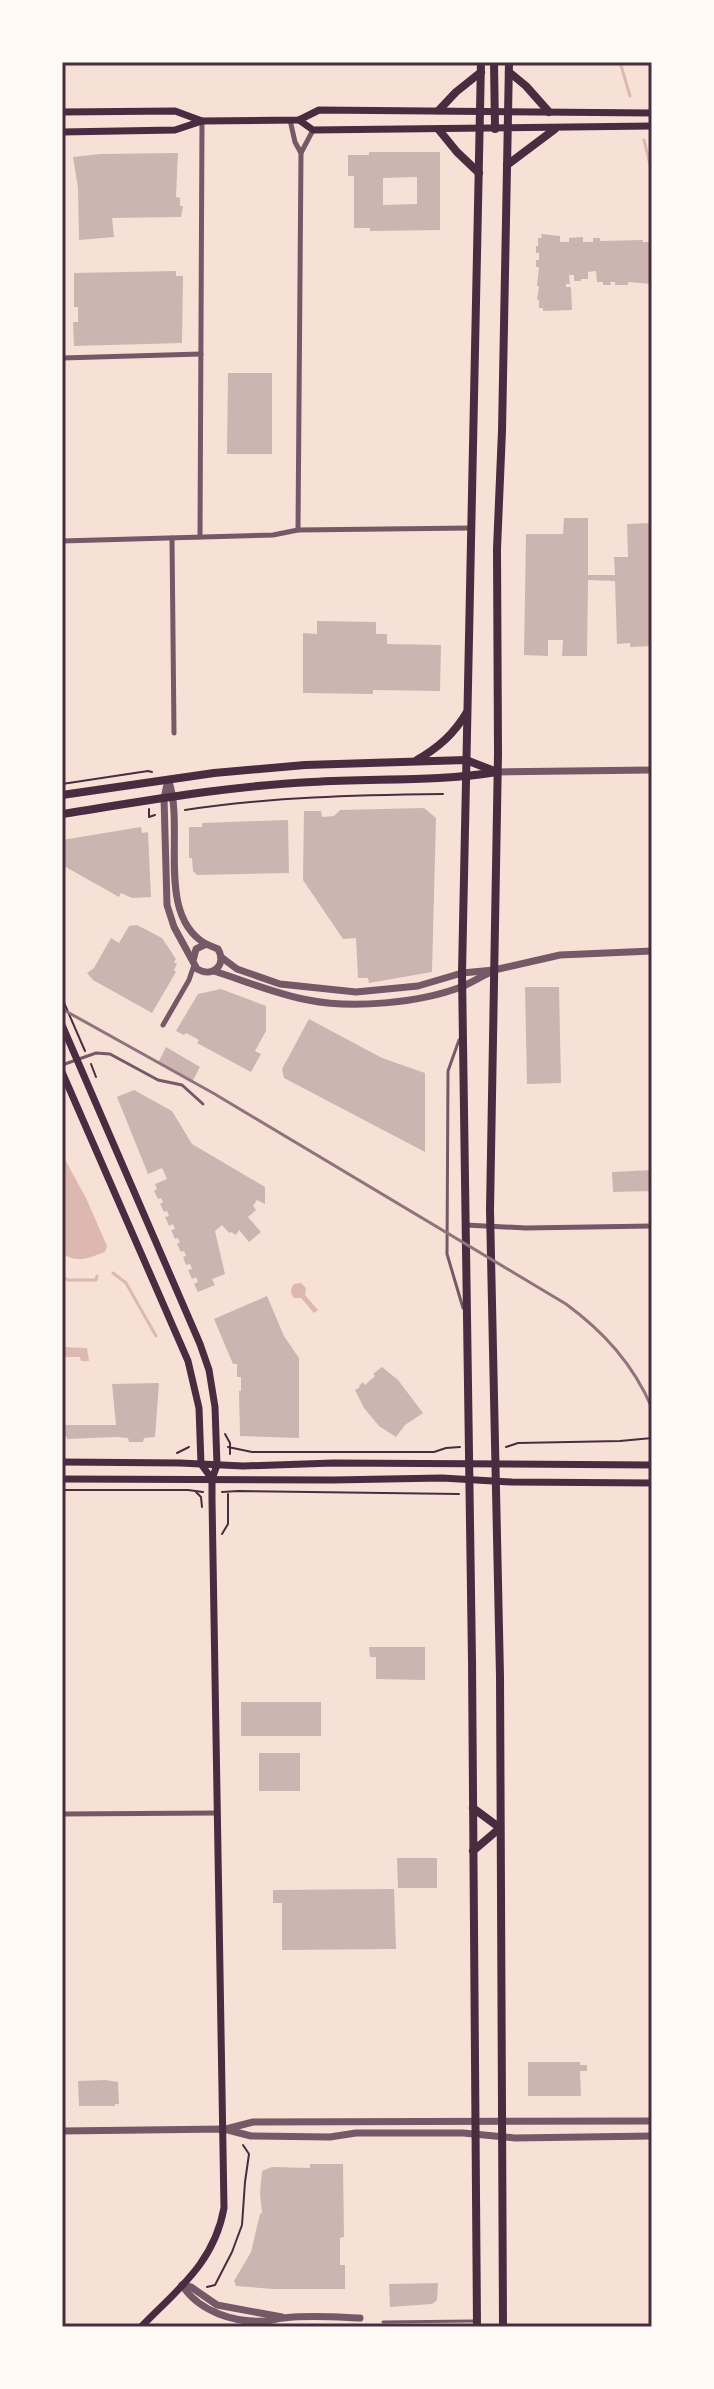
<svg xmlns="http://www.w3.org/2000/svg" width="714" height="2389" font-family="Inter,sans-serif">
<rect width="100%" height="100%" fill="#f7e1d7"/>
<g fill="#dcb8b0">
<path d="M 62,1154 L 86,1198 L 107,1246 L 105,1252 C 89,1258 77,1264 62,1253 Z"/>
<path d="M 301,1283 L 306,1288 L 305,1295 L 318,1310 L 314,1313 L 301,1298 L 294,1298 C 290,1293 290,1289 294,1284 Z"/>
<polygon points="62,1347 87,1348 89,1361 81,1361 80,1357 62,1357"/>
</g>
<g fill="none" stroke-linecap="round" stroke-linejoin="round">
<g stroke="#dcb8b0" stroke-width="3">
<polyline points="620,62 630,96"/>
<polyline points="644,140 652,173"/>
<polyline points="113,1273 126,1283 156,1336"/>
<polyline points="62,1277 68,1280 96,1280 97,1276"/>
</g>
</g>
<g fill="#ccb4b1" fill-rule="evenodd">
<path d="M 369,152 L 440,152 L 440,230 L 370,231 L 370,228 L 354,228 L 354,176 L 348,176 L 348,155 L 369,155 ZM 417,177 L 417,204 L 383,205 L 383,178 Z"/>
<polygon points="178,153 176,197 180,198 180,206 183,206 181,217 112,218 114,237 79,240 78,188 73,157 100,154"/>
<polygon points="541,234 560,236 560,242 569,242 569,238 583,237 583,242 593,242 593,238 600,238 600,241 643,240 643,242 652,242 652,284 628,282 628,285 615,285 615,282 610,282 611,285 603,285 603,282 597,282 596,271 588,272 588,279 581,279 581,281 574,281 574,275 569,275 570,284 566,284 566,287 571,287 572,310 543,311 543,308 539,308 539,300 537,300 539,286 537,286 539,267 536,267 536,260 539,260 539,253 536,253 536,246 538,246 538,238 542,238"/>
<polygon points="176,271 176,276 183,276 182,343 74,346 73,322 78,322 78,307 74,307 74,273"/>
<polygon points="228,373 272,373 272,454 227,454"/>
<polygon points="564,518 588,518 588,575 615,575 614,557 628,557 627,524 652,523 652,646 630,647 630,643 617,644 615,581 588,580 587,656 562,656 563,640 548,640 548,656 524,655 526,534 563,534"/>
<polygon points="317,621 376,622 376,634 387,634 387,644 441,645 440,691 373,690 373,694 303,693 303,633 317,634"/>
<polygon points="424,808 436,818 432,972 369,983 368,978 358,978 356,938 343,939 303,880 304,811 321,811 322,817 334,816 340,810"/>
<polygon points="288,820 289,873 197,875 193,871 192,858 189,858 189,827 202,827 202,823"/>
<polygon points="141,827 142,833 148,832 151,897 132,898 121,893 119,897 64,866 62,840"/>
<polygon points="137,925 162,938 176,959 174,962 177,964 174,970 176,972 152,1013 93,980 87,973 94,968 111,938 119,943 129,926"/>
<polygon points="525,987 559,987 561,1083 527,1084"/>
<polygon points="221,989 266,1006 266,1031 255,1051 261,1054 251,1072 197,1043 199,1040 186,1033 184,1035 176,1031 198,994"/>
<polygon points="309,1019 382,1058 425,1073 425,1152 284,1078 282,1069"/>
<polygon points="166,1047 200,1067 192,1082 158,1063"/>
<polygon points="134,1090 172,1111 192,1144 265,1187 265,1204 257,1200 253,1206 256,1210 248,1217 261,1232 249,1242 239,1230 236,1235 231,1232 229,1233 222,1225 215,1231 225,1274 212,1279 215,1285 198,1292 194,1284 198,1282 196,1277 192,1279 188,1270 192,1269 190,1264 186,1265 183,1257 186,1256 184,1251 181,1252 177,1244 180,1242 178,1238 175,1239 171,1230 175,1229 173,1224 169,1226 165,1217 169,1216 167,1211 164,1212 160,1204 163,1202 161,1198 158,1199 154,1191 157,1189 155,1184 167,1179 162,1168 148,1174 117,1097"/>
<polygon points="652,1170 652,1191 613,1192 612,1172"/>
<polygon points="267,1296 284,1336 299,1358 299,1438 240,1436 239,1391 241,1391 241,1377 237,1377 237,1364 233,1364 214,1319"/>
<polygon points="382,1367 398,1380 423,1413 405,1425 396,1437 379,1426 364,1408 355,1390 360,1387 359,1386 363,1382 365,1385 375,1376 373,1374"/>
<polygon points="159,1383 155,1437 144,1438 143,1442 129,1442 128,1438 116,1437 67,1439 67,1437 62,1437 62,1425 116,1425 112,1384"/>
<polygon points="369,1647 425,1647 425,1680 376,1679 376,1657 370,1657"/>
<rect x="241" y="1702" width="80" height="34"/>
<rect x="259" y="1753" width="41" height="38"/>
<polygon points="397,1858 437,1858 437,1888 398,1888"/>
<polygon points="394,1889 396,1949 282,1950 282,1903 273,1903 273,1890"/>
<polygon points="528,2062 580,2062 580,2065 587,2065 587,2071 580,2071 581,2096 528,2096"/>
<polygon points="106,2080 118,2082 119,2104 115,2104 115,2106 79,2106 78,2081"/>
<polygon points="310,2164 343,2164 344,2237 340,2238 340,2265 345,2265 345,2289 273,2289 236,2286 234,2281 251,2252 260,2214 262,2213 260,2193 262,2171 272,2167 310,2168"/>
<polygon points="438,2283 437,2300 432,2304 390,2307 389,2284"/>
</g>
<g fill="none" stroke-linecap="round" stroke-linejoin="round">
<g stroke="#4a2c40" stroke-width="2">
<polyline points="62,784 148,771 152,772"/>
<polyline points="149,809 149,817 155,815"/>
<path d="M 185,810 C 270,797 356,795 443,794"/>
<polyline points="62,998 85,1051"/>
<polyline points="91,1064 96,1077"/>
<polyline points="225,1434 230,1443 230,1454"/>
<polyline points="228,1447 252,1452 434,1452 446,1448 460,1447"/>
<polyline points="506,1447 518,1443 620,1441 652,1438"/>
<polyline points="177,1453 189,1447"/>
<polyline points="62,1490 188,1490 203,1492"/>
<polyline points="196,1492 201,1497 202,1507"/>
<polyline points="222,1492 238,1491 459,1494"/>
<polyline points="222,1534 228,1524 228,1494"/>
<polyline points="207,2287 215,2285 232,2252 242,2225 245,2182 249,2154 243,2145"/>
</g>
<g stroke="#755966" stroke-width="3">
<polyline points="459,1040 448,1071 447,1254 463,1308"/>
<polyline points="62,1065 96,1053 110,1054 158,1080 182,1085 203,1104"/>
<polyline points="383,2322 473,2321"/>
</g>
<g stroke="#755966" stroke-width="5">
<polyline points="290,120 295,142 301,153 298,530"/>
<polyline points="301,153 313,130"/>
<polyline points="62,358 201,354"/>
<polyline points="200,537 202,121"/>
<polyline points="172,538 174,733"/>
<polyline points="62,541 273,535 298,530 471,528"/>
<polyline points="163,1025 189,980 194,965"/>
<polyline points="465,1225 526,1228 652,1226"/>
<polyline points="62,1814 217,1813"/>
</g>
<g stroke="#755966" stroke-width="7">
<polyline points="497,772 652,770"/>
<path d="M 168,780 L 164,798 L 167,905 L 174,927 L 197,969 C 213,978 227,965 218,949 L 206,944 L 196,949 L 193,961"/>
<path d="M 169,782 C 185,829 155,915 206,944"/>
<polyline points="221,957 237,969 280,984 356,992 418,986 462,973 494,970 560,955 652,951"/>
<path d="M 214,971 C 245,981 276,994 308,1000 C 352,1009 419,1003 461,987 C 471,983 480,977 489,973"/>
<polyline points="226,2129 253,2122 652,2121"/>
<polyline points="62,2131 224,2129 251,2136 330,2137 356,2133 463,2133 515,2138 652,2136"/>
<path d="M 182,2285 C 199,2312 235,2323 265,2321 C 272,2321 278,2318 284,2318 C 309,2315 335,2317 360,2318"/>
<polyline points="182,2285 191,2287 217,2305 282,2317"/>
</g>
<g stroke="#4a2c40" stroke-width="7">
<polyline points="62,112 175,111 202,121"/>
<polyline points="299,120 313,130 652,126"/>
<polyline points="62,132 175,130 202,121 299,120 319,110 652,113"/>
<path d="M 62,1025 L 200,1344 L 209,1370 L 215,1407 L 217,1465 L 212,1479 L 212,1499 L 224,2208 C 214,2263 178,2289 141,2327"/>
<polyline points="62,1072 188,1361 199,1408 201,1464 212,1479"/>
<polyline points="62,1462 180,1463 243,1466 333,1463 652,1465"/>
<polyline points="62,1479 333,1480 442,1478 512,1482 652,1483"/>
</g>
<g stroke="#4a2c40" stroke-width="8">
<polyline points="494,62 495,129"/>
<polyline points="509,72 526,86 549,112"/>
<polyline points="439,110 456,92 481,72"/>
<polyline points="439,130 457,152 479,173"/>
<polyline points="507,165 555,129"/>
<path d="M 417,760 C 439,747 454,734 467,712"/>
<polyline points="62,795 214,773 305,765 466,760 497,772"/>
<path d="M 62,814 C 145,801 228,786 312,782 C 374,778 436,782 497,772"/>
<polyline points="473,1808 500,1828"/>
<polyline points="473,1851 500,1828"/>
<polyline points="477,2327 472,1660 462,973 481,62"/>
<polyline points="503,2327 500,1676 490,1210 498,754 497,549 502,431 509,62"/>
</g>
<path stroke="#8f747c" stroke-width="3" d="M 62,1009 L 213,1093 L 566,1304 C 604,1332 633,1364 652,1408"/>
</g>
<rect width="714" height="2389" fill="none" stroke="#fffaf5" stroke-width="128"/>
<rect x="64" y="64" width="586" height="2261" fill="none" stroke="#4a2c40" stroke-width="3"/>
</svg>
